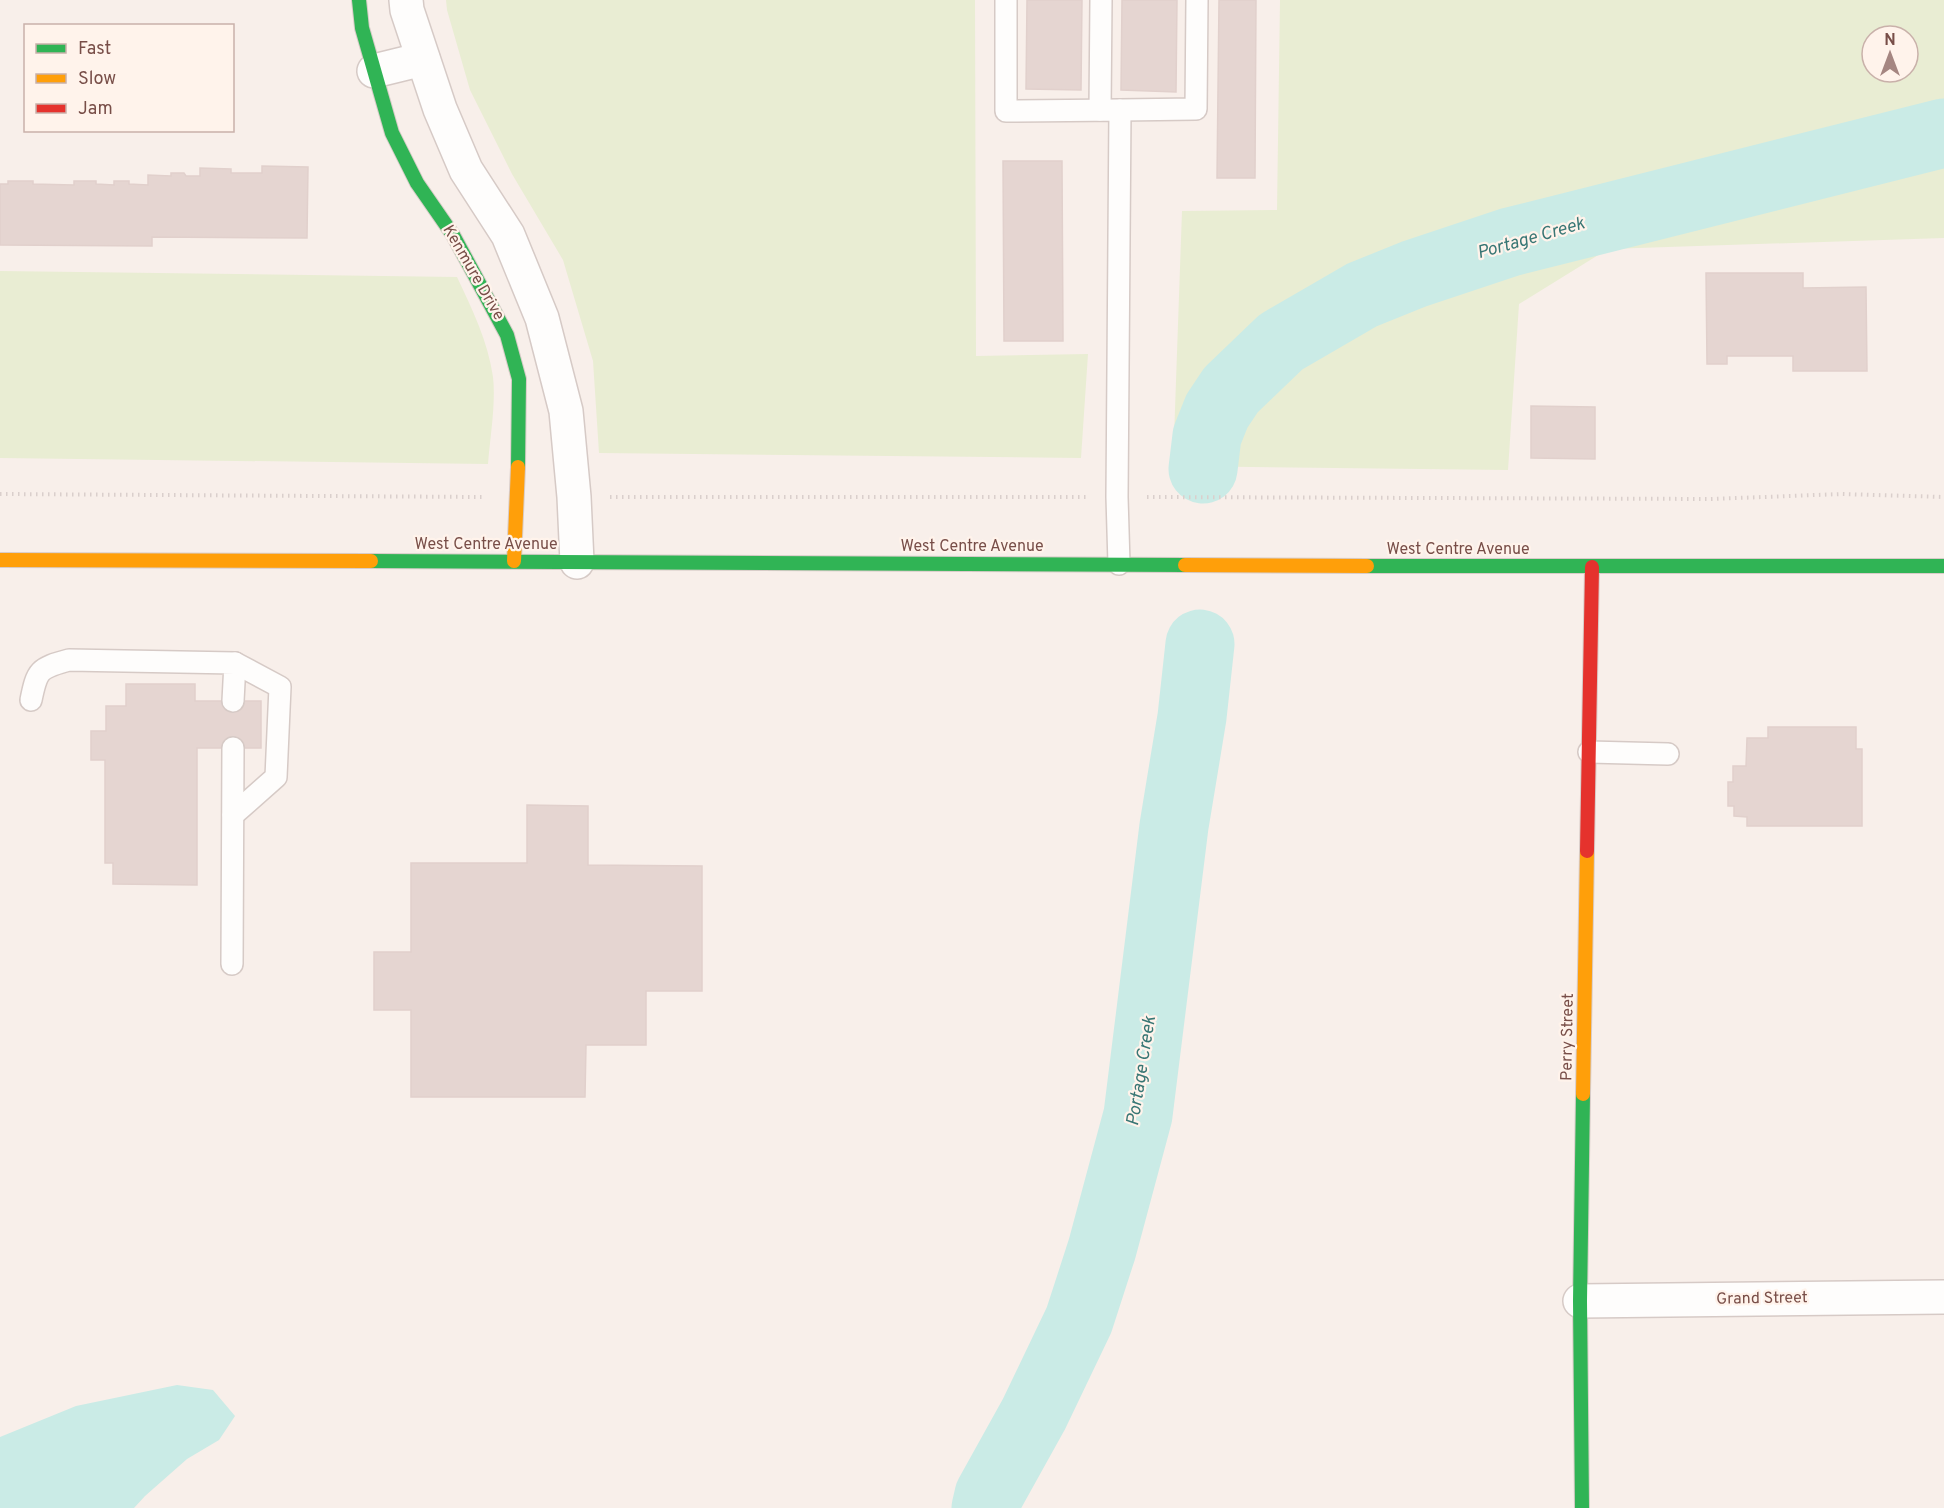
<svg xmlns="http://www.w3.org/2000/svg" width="1944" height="1508" font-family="Overpass,sans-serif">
<rect width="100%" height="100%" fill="#f8efea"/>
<g fill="#e9edd3" fill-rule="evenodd">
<polygon points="446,0 975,0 976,356 1088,354 1081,458 599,453 593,361 563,260 512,174 470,90 447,10"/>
<path d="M 1280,0 L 1944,0 L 1944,238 L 1608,249 L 1519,304 L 1508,470 L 1173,466 L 1182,211 L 1277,210 ZM 1872,36 L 1908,36 L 1908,72 L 1872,72 Z"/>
<path d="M 0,271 L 457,277 C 472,309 488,341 493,377 C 496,403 490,438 488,464 L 0,458 Z"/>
</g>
<polygon fill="#caebe6" points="177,1385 213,1390 235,1416 219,1440 187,1459 145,1496 134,1508 0,1508 0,1437 76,1406"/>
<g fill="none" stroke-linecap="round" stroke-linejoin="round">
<g stroke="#caebe6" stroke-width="69">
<polyline points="1203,469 1207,436 1217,411 1231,390 1281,342 1362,295 1414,274 1510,242 1944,133"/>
<polyline points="986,1508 989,1495 1034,1414 1079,1320 1102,1249 1138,1115 1174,826 1192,717 1200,644"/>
</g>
</g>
<g fill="#e5d5d1" stroke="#e1d0cc" stroke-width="1.5">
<polygon points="1027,0 1082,0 1081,90 1026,89"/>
<polygon points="1122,0 1177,0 1176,92 1121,90"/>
<polygon points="1219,0 1256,0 1255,178 1217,178"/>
<polygon points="1003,161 1062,161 1063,341 1004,341"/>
<polygon points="262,166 308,167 307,238 152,237 152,246 0,245 0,184 8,184 8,181 33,181 33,184 74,185 74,181 96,181 96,184 114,185 114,181 129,181 129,184 148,185 148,175 171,176 171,173 184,173 186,176 200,176 200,168 231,169 231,173 262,173"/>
<polygon points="1706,273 1803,273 1803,288 1866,287 1867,371 1793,371 1793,356 1727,356 1727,364 1707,364"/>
<polygon points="1531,406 1595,407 1595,459 1531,458"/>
<polygon points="126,684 195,684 195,701 261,701 261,748 197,748 197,885 113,884 113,863 105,863 105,760 91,760 91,731 106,731 106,706 126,706"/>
<polygon points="1768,727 1856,727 1856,749 1862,749 1862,826 1747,826 1747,817 1734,816 1734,806 1728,806 1728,782 1733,782 1733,766 1746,766 1747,738 1768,738"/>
<polygon points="527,805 588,806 588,865 702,866 702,991 646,991 646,1045 586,1045 585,1097 411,1097 411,1010 374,1010 374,952 411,952 411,863 527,863"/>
</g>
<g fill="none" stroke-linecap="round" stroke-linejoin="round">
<g stroke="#d6cac6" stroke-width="24">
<g id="lane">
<polyline points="1006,0 1006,111 1120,110 1117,497 1119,564"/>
<polyline points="1100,110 1101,0"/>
<polyline points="1120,110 1196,109 1197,0"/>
<path d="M 31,700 C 37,670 39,668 69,660 L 235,663 L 233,701"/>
<polyline points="1589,752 1668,754"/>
<polyline points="233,815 276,777 280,687 235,663"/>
<polyline points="232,964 233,748"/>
</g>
</g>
<g stroke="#d6cac6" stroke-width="36">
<g id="street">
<polyline points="406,0 407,10 440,109 466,170 508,235 542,318 566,411 574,497 577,562"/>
<polyline points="374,71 423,59"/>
<polyline points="1580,1301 1944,1297"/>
</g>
</g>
<g stroke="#d8ccc8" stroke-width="16">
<g id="fast">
<polyline points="359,0 362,28 392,133 417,183 453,235 507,335 519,379 518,467"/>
<polyline points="371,561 1185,565"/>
<polyline points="1367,566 1944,566"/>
<polyline points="1582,1508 1580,1301 1583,1094"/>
</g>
</g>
<g stroke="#d8ccc8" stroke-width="16">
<g id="slow">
<polyline points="0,560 371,561"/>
<polyline points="514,561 518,467"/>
<polyline points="1185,565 1367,566"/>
<polyline points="1583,1094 1587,851"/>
</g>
</g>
<g stroke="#d8ccc8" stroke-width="16">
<polyline id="jam" points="1587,851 1592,567"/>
</g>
<g stroke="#dacfcc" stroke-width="4" stroke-dasharray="1.5 4.5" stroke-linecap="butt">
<polyline points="0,494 482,497"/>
<polyline points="610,497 1088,497"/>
<polyline points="1147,497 1711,499 1842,494 1944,497"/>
</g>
<use href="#lane" stroke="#fefdfc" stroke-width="21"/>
<use href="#street" stroke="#fefdfc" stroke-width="33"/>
<use href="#fast" stroke="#30b455" stroke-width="14"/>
<use href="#slow" stroke="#ff9f0a" stroke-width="14"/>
<use href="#jam" stroke="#e5322d" stroke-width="14"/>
</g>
<g text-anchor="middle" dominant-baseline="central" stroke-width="4.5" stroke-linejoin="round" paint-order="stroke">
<g font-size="16" fill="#784e48" stroke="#fff3eb">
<text transform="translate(473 273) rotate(60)">Kenmure Drive</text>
<text x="486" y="545">West Centre Avenue</text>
<text x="972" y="547">West Centre Avenue</text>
<text x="1458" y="550">West Centre Avenue</text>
<text transform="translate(1568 1037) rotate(-89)">Perry Street</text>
<text transform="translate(1762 1299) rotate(-1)">Grand Street</text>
</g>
<g font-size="18" font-style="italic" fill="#387674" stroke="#fff3eb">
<text transform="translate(1531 239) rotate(-16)">Portage Creek</text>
<text transform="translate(1142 1071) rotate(-81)">Portage Creek</text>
</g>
</g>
<rect x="24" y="24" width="210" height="108" fill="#fff3eb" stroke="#c9b1aa" stroke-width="1.5"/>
<rect x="36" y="44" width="30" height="9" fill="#30b455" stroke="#c9b1aa" stroke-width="1.5"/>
<text x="78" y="54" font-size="18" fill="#784e48">Fast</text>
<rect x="36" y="74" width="30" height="9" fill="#ff9f0a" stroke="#c9b1aa" stroke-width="1.5"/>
<text x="78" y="84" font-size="18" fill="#784e48">Slow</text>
<rect x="36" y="104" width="30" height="9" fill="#e5322d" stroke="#c9b1aa" stroke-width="1.5"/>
<text x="78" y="114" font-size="18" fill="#784e48">Jam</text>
<g transform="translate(1890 54)"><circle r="28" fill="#fff3eb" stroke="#c9b1aa" stroke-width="1.5"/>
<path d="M0-4.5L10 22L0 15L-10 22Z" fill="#a58681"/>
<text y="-9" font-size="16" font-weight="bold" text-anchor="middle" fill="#784e48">N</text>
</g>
</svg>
